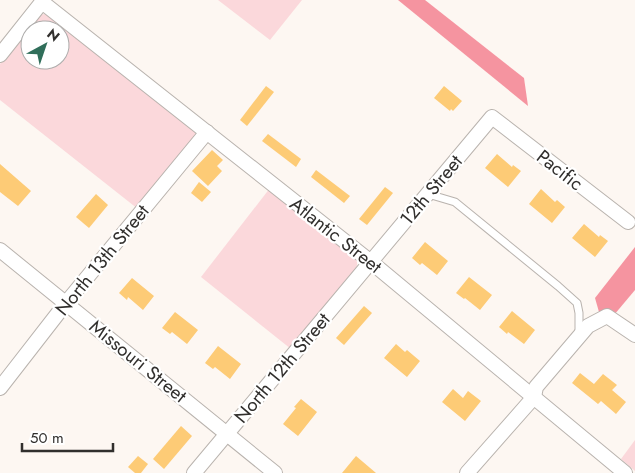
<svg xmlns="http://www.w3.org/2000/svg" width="635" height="473" font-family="Jost,sans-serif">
<rect width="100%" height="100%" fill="#fdf7f2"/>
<g fill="#fbd8db" fill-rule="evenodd">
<polygon points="218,0 302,0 270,40"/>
<path d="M 44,14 L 54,16 L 198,130 L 197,137 L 138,209 L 0,100 L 0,64 L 38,16 ZM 30,30 L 60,30 L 60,60 L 30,60 Z"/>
<polygon points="270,188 357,259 357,265 355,272 291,349 201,277"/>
<polygon points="635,440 635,471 621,459"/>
</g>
<g fill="#f594a0">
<polygon points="398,0 425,0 524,78 528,106"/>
<polygon points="635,247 635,290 614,315 599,312 595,298"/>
</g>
<g fill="#fdcb76">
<polygon points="266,86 274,92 247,126 240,120"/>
<polygon points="444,86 462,101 453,111 451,109 450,111 434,98"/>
<polygon points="268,134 301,159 296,167 262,141"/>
<polygon points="212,150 223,160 217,166 222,171 208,186 192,171"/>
<polygon points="497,154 512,167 513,165 521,171 508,187 485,168"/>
<polygon points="0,164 31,191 18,206 0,192"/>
<polygon points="316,170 350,196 344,203 311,177"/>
<polygon points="199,182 211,192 202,202 191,193"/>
<polygon points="385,187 393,193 367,225 359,219"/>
<polygon points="541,189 555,202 557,200 565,207 552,223 529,204"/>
<polygon points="96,194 108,205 89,228 76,217"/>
<polygon points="584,224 599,237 600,235 608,241 595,257 572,238"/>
<polygon points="425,242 448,261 437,275 422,263 420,265 412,258"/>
<polygon points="469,277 492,295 480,310 465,298 464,299 456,293"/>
<polygon points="132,278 154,296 143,310 128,297 127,300 119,293"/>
<polygon points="364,306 372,313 344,345 336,338"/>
<polygon points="512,311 535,330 524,344 508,332 507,334 499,327"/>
<polygon points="175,312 198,330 187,344 172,332 170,334 162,328"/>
<polygon points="396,344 405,352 407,350 420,361 407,377 384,358"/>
<polygon points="218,346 241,364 230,379 215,367 213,369 205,363"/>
<polygon points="580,373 594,384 603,374 617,385 612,390 626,402 616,414 601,401 598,404 572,383"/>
<polygon points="453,389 463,398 468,391 481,401 465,421 442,402"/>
<polygon points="301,399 317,412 298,436 283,424 296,408 294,407"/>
<polygon points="181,426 192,436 164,469 153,459"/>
<polygon points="138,456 148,464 141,473 135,473 128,467"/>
<polygon points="356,456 376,473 342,473"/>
</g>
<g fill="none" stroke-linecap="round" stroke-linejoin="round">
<g stroke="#b9b3ae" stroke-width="9">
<polyline id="lane" points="428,194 455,202 558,286 577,303 579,313 579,333"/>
</g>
<g stroke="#b9b3ae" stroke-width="16">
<g id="street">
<polyline points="0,55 42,2 371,262 625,473"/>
<polyline points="0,250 275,473"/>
<polyline points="0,388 66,303 207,132"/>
<polyline points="194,473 492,117 628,222"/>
<polyline points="467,473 534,397 536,387 588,326 607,316 635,335"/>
</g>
</g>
<use href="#lane" stroke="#fff" stroke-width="7"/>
<use href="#street" stroke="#fff" stroke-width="14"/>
</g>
<g text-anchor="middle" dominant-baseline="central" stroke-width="4.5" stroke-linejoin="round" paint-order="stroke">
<g font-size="19" fill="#312f2d" stroke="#fff">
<text transform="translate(560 170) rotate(38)">Pacific</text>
<text transform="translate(431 190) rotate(-50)">12th Street</text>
<text transform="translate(336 235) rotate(38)">Atlantic Street</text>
<text transform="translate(102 260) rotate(-51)">North 13th Street</text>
<text transform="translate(138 361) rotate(39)">Missouri Street</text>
<text transform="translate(282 368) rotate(-50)">North 12th Street</text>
</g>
</g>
<g transform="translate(45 45) rotate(40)"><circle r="24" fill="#ffffff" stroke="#adacab"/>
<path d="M0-4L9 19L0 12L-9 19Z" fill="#306e5a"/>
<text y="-8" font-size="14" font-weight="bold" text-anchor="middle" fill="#312f2d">N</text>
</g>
<path d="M22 443v8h91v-8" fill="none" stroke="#312f2d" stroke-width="2.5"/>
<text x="30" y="443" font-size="15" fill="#312f2d" stroke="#ffffff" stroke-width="4" paint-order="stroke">50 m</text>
</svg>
